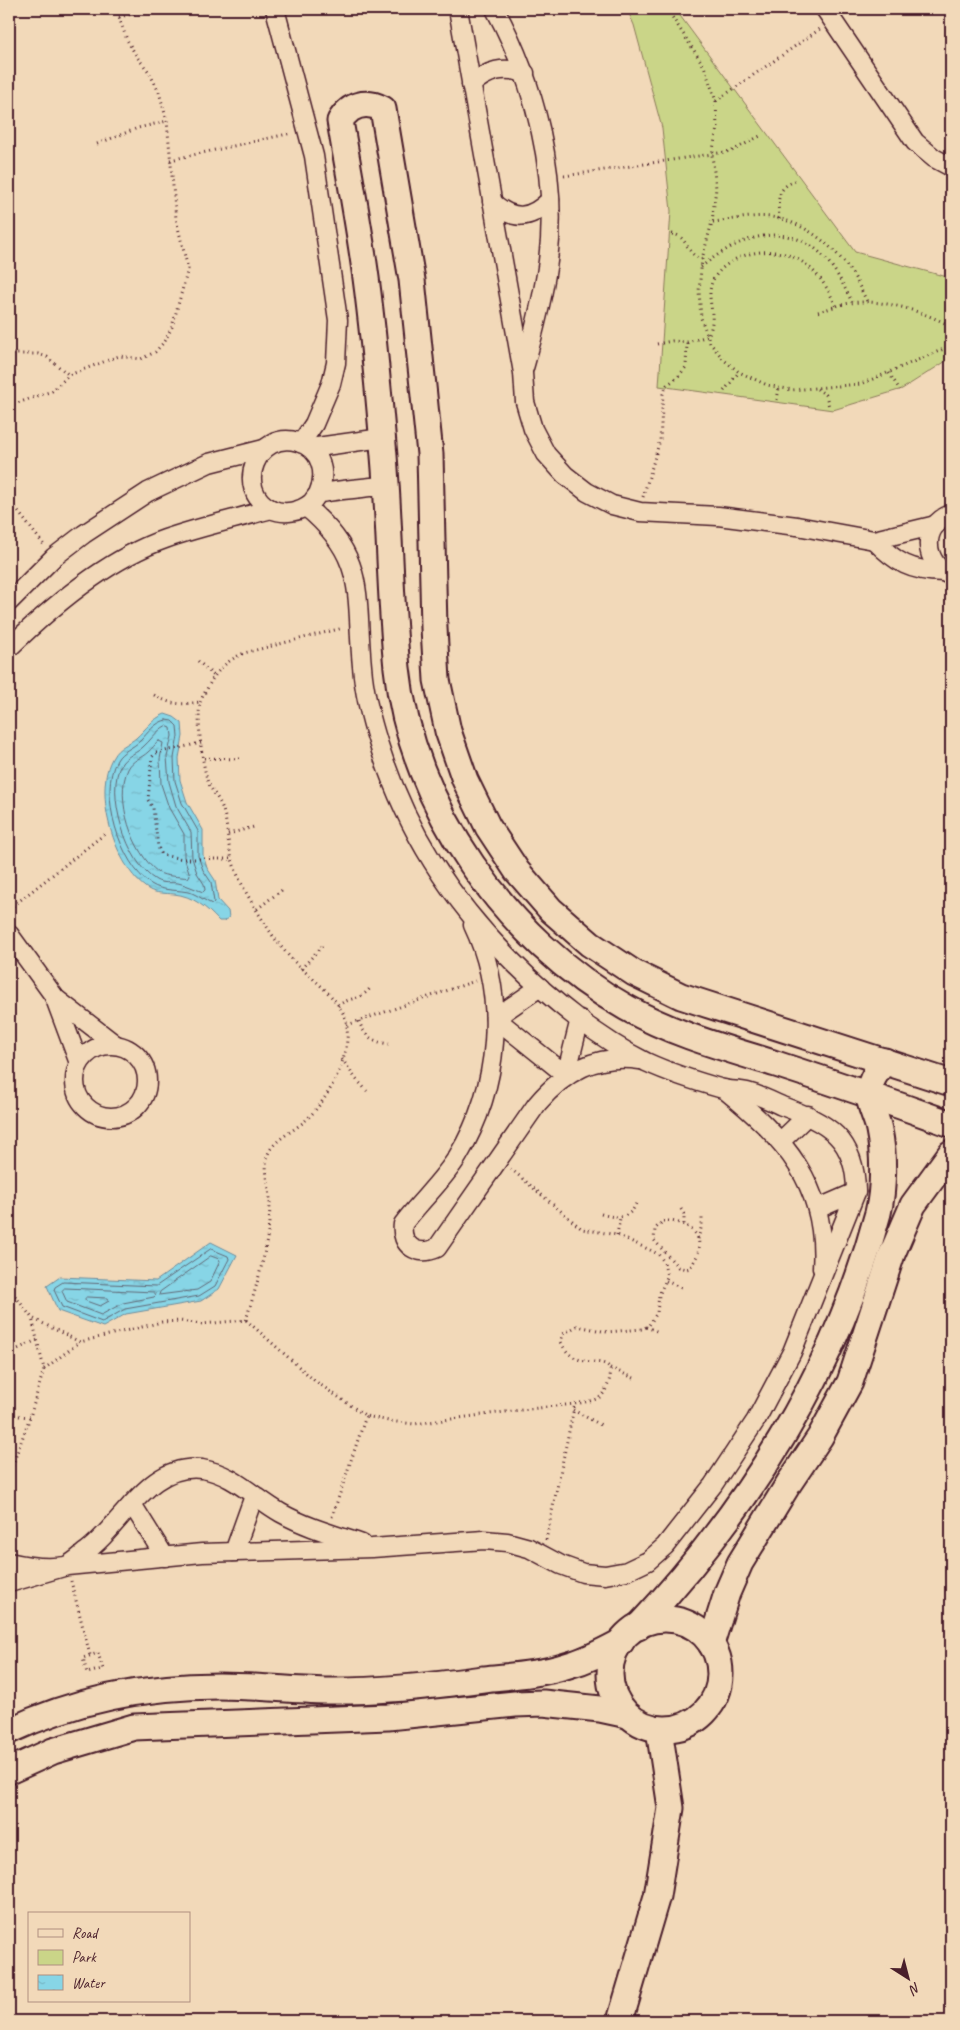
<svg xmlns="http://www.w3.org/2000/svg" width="960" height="2030" font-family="Caveat,sans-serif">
<defs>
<pattern id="water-ripples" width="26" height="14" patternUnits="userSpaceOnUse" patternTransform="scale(1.25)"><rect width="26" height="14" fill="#87d5e6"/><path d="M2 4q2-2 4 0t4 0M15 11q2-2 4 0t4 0" fill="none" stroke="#76b6c5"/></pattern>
</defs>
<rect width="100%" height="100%" fill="#f2d9b9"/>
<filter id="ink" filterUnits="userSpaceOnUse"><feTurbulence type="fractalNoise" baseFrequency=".02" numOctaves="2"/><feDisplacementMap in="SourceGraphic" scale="10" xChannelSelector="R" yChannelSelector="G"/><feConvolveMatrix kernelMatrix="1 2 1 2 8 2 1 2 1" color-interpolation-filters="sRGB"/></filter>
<g filter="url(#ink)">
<polygon fill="#cad588" stroke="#8a7a5a" points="627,9 675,9 855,252 951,278 951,358 902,389 833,410 659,386 671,211 662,128 634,25"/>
<g fill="url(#water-ripples)" stroke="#6f8c9b">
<path d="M 165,714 L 174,717 L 182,723 L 183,736 L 179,758 L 180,780 L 187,802 L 203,830 L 203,855 L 207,868 L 215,880 L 218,900 L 228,911 L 229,917 L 224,921 L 219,921 C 206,907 193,896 174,894 C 165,893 156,894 148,889 C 115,868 92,791 113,757 C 118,747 129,744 136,738 C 146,729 152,719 165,714 Z"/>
<polygon points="211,1242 237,1255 219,1289 201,1301 126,1314 103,1327 58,1311 47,1286 60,1277 156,1281"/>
</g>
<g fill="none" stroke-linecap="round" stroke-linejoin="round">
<g stroke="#626876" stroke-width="1">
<path d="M 166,720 L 172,721 L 177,726 L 178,736 L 174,758 L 175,781 L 182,803 L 198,831 L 198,856 L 203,870 L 211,882 L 214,902 L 212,904 C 205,901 199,896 192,893 C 179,889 163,892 151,884 C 120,865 98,792 117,760 C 122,751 133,748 140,741 C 148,733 154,723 166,720 Z"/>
<path d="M 166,726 L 171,728 L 172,736 L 167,757 L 169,782 L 176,806 L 191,832 L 192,858 L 197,873 L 204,884 L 205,890 L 203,892 C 195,889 187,885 178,883 C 170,882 163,884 156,880 C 127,864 104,791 122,763 C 128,755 137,753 143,747 C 150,741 155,733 162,728 Z"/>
<path d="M 159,741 L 163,743 L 160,759 L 161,784 L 169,808 L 184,834 L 184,857 L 190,875 L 188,878 C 179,876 165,877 158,872 C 133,854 114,798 128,769 C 132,760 142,758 148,752 C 152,749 155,744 159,741 Z"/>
<polygon points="211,1249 228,1256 229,1259 215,1286 199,1296 125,1309 102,1322 62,1307 54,1290 55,1287 63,1282 156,1286"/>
<polygon points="211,1256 219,1259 220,1261 210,1282 197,1290 159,1295 160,1292"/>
<polygon points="65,1288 154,1292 156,1295 154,1297 123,1303 101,1315 67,1302 62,1291"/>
<polygon points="87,1297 107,1298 109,1301 100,1306 86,1301 85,1299"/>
</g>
<g stroke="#4a1f2b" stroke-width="21">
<g id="street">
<polyline points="275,9 314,156 338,320 336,363 331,384 314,424 301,443"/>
<polyline points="458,9 523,373 525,402 533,429 546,454 565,475 587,492 612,505 640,512 718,516 797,526 874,540 936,525"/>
<path d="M 495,9 C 535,83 559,176 548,261 C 543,298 534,333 524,368"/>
<polyline points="825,9 915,142 934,158 951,167"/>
<path d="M 471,85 C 488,70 503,66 525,73"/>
<path d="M 492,202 C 513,221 530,220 550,200"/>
<polyline points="310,448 382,438"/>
<path d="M 318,494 C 327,474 322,449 298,442 C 257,429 233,490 271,509 C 284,515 300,512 311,503 C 313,501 316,496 318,494 C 324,491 376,487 387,485"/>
<path d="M 951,514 C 920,526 923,563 951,576"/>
<path d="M 874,540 C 896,563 911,571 943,572"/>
<polyline points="9,602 54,557 84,534 148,492 209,463 264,449"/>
<path d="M 9,648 C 51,607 108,559 165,539 C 199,527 236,519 271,509"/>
<path d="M 473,925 C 508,998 499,1088 458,1156 C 443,1181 420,1201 403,1224 C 400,1246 418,1257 437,1248 L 537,1104 C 565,1071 596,1054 640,1060"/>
<polyline points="9,934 54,996 79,1063"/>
<polyline points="540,987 495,1018 566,1075 580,1019"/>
<polyline points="54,997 116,1045"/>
<circle cx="111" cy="1081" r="36"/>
<path d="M 724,1089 C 784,1138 828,1185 822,1268"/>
<polyline points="781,1141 808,1115"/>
<polyline points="817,1209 856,1192"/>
<polyline points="132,1504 165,1557"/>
<polyline points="234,1552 254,1496"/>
<path d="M 9,1562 C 26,1566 47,1569 65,1566 C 72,1564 79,1557 84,1553 C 123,1526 147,1462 202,1469 C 234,1474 254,1498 281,1513 C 306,1527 335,1535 362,1544"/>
<path d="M 9,1583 L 67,1566 L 202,1553 L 372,1548 L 484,1540 L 507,1542 L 529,1548 L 561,1565 L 583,1573 L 605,1575 L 627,1571 L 648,1561 L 665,1546 L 713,1485 L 756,1420 L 792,1352 L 856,1192 C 856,1138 828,1123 782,1106 C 771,1101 759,1095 747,1092 C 739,1090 731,1091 723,1089 C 698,1082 670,1073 646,1062 C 599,1039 550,999 513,962 C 450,899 406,830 379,745 C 371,720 364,692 362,666 C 355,595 368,558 306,507"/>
</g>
</g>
<g stroke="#4a1f2b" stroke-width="29">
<g id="secondary">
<path d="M 951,1083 L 681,996 L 634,973 L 590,944 L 551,910 L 517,871 L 488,827 L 465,780 L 448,731 L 437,680 L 434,628 L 430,454 L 412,280 L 383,109 C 366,100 350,104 340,121 C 349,173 359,225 366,278 C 374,337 379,397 384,456 C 390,527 390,598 397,668 C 411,806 507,941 627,1008 C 673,1034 725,1048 776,1064 C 835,1083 893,1103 951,1124"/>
<circle cx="665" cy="1674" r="55"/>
<path d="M 638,1627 C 749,1508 836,1371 878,1213 C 884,1189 884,1154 879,1130 C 877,1118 869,1106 869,1094 C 869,1082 878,1069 885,1061"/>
<polyline points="711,1644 727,1593 740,1563 789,1483 820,1437 850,1382 892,1254 913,1205 951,1153"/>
<path d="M 9,1731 C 74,1700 146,1686 219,1686 C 254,1686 289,1690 325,1691 C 377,1692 431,1686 483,1679 C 512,1676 542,1674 569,1665 C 588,1660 604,1651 621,1642"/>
<polyline points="9,1771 53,1751 134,1727 388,1717 515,1704 543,1703 600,1709 628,1715"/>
<polyline points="620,2021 657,1896 671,1808 659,1729"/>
</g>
</g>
<g stroke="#4a1f2b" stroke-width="3" stroke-dasharray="1 4" stroke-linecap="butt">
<polyline points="667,9 704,66 716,101 717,128 712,155 716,188 712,222 702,259 699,291 701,318 710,343 724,360 739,372 767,385 792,390 861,384 951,346"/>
<polyline points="847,13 857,9"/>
<polyline points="119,17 150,10"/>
<polyline points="716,101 820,29"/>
<polyline points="97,144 138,128 167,121"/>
<polyline points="170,160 292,133"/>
<polyline points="564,176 732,151 762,135"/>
<path d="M 779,219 C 778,201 776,188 795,181"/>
<path d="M 713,222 C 731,220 752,215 771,217 C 801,221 829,242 847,266 C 856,277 861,291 868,303"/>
<path d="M 672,234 C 689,236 685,255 702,259"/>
<path d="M 701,267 C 732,242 775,221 813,247 C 831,260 842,282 852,302"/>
<path d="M 818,312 C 829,309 840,304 851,303 C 882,298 924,312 951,326"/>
<path d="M 657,344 L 672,341 L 687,342 L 708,336 C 719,314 704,300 713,280 C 718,270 731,260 743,256 C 787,241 820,266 836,307"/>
<polyline points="948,349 951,354"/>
<polyline points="9,350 13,354 38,354 47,357 69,375"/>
<polyline points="889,373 900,390"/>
<polyline points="817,389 826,395 829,407"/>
<polyline points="724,391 739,372"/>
<polyline points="777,400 779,388"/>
<polyline points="9,406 52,391 69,375 119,356 141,359 155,352 165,341 172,327 188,269 176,219 167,121 159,92 149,72 137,57 127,40 116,9"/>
<polyline points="643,497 660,440 663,394 667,385 677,378 686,367 687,342"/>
<polyline points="9,500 44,545"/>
<polyline points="198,661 214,676"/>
<path d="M 154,695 C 172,705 180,705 200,702"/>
<polyline points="201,743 156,753 152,757 148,800 153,808 158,847 162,855 183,859 232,859"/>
<polyline points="204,758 240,759"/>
<polyline points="228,834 254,827"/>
<polyline points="9,909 107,832"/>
<polyline points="257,909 282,890"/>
<polyline points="301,969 324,944"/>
<path d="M 338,1006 C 348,997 362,1000 370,988"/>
<path d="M 359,1021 C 364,1036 373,1042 389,1044"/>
<polyline points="347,1025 475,981"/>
<polyline points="342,1059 356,1079 367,1091"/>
<polyline points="9,1194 11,1188"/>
<polyline points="681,1209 684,1214 684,1225"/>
<path d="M 601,1214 C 618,1219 632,1219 637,1200"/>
<path d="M 663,1221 C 678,1220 699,1228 699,1245 C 700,1253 694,1261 690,1268 L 686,1269 L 678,1267 L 654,1240 L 655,1229 Z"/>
<polyline points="617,1235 620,1218"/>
<polyline points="698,1239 702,1225 702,1218"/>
<polyline points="666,1281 684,1289"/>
<path d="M 9,1288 L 32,1318 L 80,1342 L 162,1322 L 180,1321 L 202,1324 L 246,1320 C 258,1281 270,1243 270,1201 C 270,1186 262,1165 269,1152 C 276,1138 296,1130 307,1119 C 329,1098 350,1059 347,1027 C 345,1003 317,983 301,968 C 289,957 278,944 269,930 C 255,908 239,884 232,859 C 227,843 228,825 223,810 C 220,799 210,790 207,779 C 202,761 197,722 200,703 C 201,699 204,694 207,689 C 215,672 226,661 244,653 L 343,628"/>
<path d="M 246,1320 L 315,1381 L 366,1416 L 389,1421 L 414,1424 C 459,1418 503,1412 547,1407 C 562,1405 588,1404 600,1397 C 606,1393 612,1376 610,1369 C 605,1355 574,1372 561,1342 L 563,1334 L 577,1326 L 607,1332 L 643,1329 L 649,1325 L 657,1313 L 659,1295 L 667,1277 L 664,1262 L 658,1254 L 650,1250 L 617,1235 L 582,1229 L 511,1169"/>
<polyline points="646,1327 659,1332"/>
<polyline points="9,1353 37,1340"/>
<polyline points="610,1368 634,1378"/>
<polyline points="44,1369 80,1342"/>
<polyline points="573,1410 601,1425"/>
<polyline points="9,1415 30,1417"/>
<polyline points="9,1475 30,1417 44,1369 32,1318"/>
<polyline points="332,1517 366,1416"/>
<polyline points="546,1540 575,1403"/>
<polyline points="71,1581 90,1655"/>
<polygon points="98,1653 103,1669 87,1673 83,1658"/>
</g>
<use href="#street" stroke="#f2d9b9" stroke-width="18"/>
<use href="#secondary" stroke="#f2d9b9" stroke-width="25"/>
</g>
</g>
<rect width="960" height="2030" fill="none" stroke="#f2d9b9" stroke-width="30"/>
<rect x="15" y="15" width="930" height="2000" fill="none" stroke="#4a1f2b" stroke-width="2" filter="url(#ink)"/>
<rect x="28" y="1912" width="162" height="90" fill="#f2d9b9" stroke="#af8f80"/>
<rect x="38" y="1929" width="25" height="8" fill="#f2d9b9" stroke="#af8f80"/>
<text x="72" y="1938" font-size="15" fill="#4a1f2b">Road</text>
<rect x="38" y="1950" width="25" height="15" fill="#cad588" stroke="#af8f80"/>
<text x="72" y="1962" font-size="15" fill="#4a1f2b">Park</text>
<rect x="38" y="1975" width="25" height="15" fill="url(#water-ripples)" stroke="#af8f80"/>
<text x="72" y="1988" font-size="15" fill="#4a1f2b">Water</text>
<g transform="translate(908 1978) rotate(144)" stroke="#f2d9b9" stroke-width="4" paint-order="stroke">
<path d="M0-4L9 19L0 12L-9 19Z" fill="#4a1f2b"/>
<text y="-8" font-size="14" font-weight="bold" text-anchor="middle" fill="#4a1f2b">N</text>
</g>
</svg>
